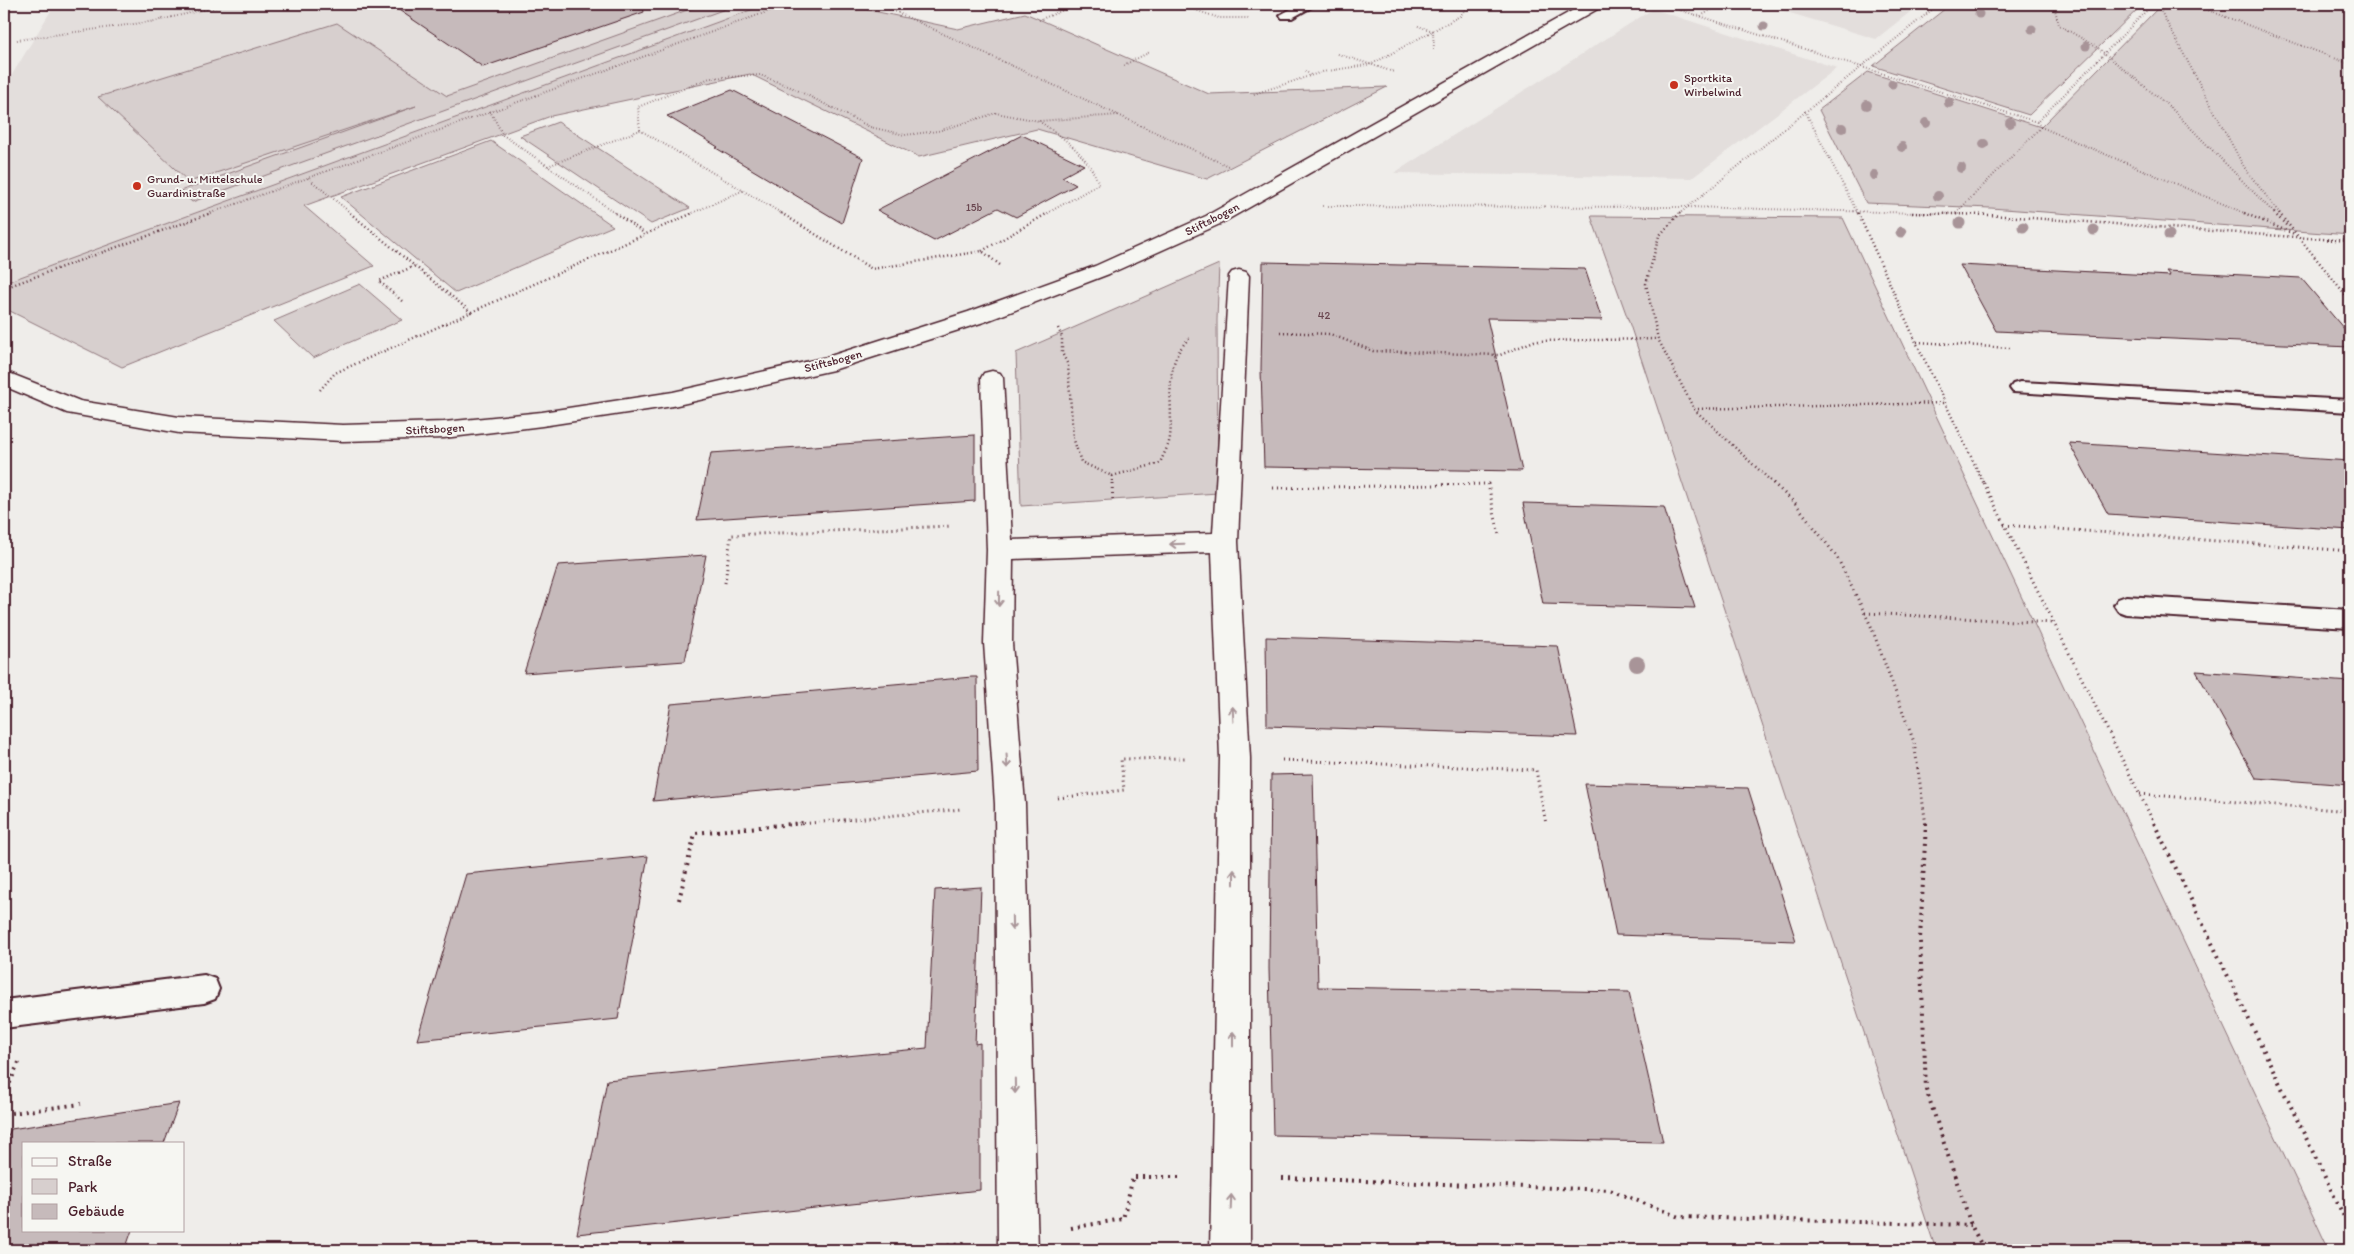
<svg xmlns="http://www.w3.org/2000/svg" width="2354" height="1254" font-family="Itim,sans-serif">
<rect width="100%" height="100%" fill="#efedea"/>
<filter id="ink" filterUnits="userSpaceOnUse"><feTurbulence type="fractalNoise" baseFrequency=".02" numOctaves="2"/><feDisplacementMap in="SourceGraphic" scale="10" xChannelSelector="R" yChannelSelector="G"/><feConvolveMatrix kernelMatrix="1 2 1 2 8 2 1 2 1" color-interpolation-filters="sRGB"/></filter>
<g filter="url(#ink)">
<g fill="#e3dedc">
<polygon points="55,4 767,4 4,283 4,88"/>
<polygon points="1760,4 1920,4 1876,39"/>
<polygon points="1653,9 1837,68 1692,178 1394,173"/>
</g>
<g fill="#d7cfce" stroke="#90777c">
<polygon points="704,4 739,4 192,202 180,191 416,106 189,182 98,97 337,23 447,96"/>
<polygon points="767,4 855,4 864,9 958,29 1025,13 1209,94 1387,87 1207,179 1037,129 919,157 750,74 551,116 304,206 374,266 122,367 4,308 4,283"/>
<polygon points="1951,4 2143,4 2029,115 1873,66"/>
<polygon points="2162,4 2350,4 2350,235 1991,208 1866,203 1819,110 1868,72 2041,127"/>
<polygon points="558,122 690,208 651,224 520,136"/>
<polygon points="491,141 613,226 456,293 341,197"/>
<polygon points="1591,216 1843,218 2329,1250 1936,1250 1629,322"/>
<polygon points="1219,264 1217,320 1218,493 1021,506 1016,353"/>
<polygon points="360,284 402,320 313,358 274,321"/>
</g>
<g fill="#c6babb" stroke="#4a1f2b">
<polygon points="390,4 642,4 644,12 483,67"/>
<polygon points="732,90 863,158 842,223 716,148 718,147 667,116"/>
<polygon points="1022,135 1084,165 1062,177 1076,185 1016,217 998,208 934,241 877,210"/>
<polygon points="1263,262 1585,269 1602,320 1487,318 1522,471 1264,467 1261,370"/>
<polygon points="1960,265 2170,276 2166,271 2301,278 2350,336 2350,347 1996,331"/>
<polygon points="975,435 975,501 697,520 711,453"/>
<polygon points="2069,443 2350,461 2350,530 2108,514"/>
<polygon points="1523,503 1664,507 1695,608 1543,604"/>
<polygon points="706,555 685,661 524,673 558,565"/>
<polygon points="1266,637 1558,646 1577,736 1267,726"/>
<polygon points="2196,671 2350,682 2350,785 2256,778"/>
<polygon points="972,677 977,677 978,771 653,801 671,704"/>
<polygon points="1313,774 1318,987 1629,992 1663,1142 1273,1135 1269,968 1271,775"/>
<polygon points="1585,784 1748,788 1796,941 1616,935"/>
<polygon points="648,856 618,1019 417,1040 466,874"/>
<polygon points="981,887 975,1044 980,1043 980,1190 577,1234 607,1080 927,1048 935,890"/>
<polygon points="179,1103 164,1143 24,1143 24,1230 132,1230 125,1250 4,1250 4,1145 11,1129"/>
</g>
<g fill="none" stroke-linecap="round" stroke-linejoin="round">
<g stroke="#4a1f2b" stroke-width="4">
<g id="service">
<polygon points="1300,4 1317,4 1292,18 1282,18 1280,15"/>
<polygon points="2020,382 2350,400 2350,412 2013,392 2010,388 2013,384"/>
<polygon points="2126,596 2350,610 2350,628 2126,614 2118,611 2114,605 2118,599"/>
<polygon points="204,975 215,979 219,989 215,999 204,1003 4,1028 4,1000"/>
</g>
</g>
<g stroke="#4a1f2b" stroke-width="3">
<g id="minor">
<polygon points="1584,4 1603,4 1601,7 1220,224 1109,274 984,322 833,370 673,406 542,426 444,438 343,441 179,433 67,413 4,386 4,371 80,401 179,417 343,425 444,422 542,412 673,392 827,357 968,312 1095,266 1206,216"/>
<polygon points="1239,270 1246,272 1249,276 1238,542 1250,758 1250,1250 1210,1250 1220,758 1212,552 1013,559 1012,643 1025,804 1038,1250 998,1250 995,804 984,643 987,550 981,378 984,373 992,371 1000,373 1003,378 1012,540 1213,533 1229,276 1232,272"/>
</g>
</g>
<g stroke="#4a1f2b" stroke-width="2" stroke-dasharray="0.5 2.5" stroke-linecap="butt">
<polyline points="879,4 1228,166"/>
<polyline points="1178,4 1219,18 1250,18"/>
<polyline points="1661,4 2037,122 2153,4"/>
<polyline points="2043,4 2055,10 2059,25 2098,48 2171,108 2275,214"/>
<polyline points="2157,4 2244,167 2280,214"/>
<polyline points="2192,4 2350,64"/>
<polyline points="1701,16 1720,4"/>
<polyline points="1039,20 1066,9"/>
<polyline points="1418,26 1433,31 1434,49"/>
<polyline points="17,40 156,21 228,4"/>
<polyline points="1338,54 1394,72"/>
<polyline points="1124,65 1150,52"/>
<polyline points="1305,71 1312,76"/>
<polyline points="1254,94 1322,72 1372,64 1460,16 1469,4"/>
<polyline points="490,111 503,135 617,214"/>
<polyline points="1805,111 1858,214"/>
<path d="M 1039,121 C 1065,139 1087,154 1099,184 L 1046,214"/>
<polyline points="2037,122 2041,127 2247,214"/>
<polyline points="640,130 638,107 710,78 760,75 793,88 870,127 905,135 938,131 996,113 1039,121 1118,115"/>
<polyline points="640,130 783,214"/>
<polyline points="548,166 640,130"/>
<polyline points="308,178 352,214"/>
<polyline points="1322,206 1685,207 1960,214"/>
<polyline points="1956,213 2041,127"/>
<polyline points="208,214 789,4"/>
<polyline points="690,214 744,190"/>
<polyline points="1679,214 1939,4"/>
</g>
<g stroke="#4a1f2b" stroke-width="2.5" stroke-dasharray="1 3" stroke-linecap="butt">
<polyline points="350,213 472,313"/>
<polyline points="615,213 644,233"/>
<polyline points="781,213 872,269 982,251 1000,265"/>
<polyline points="1680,213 1659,236 1646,284 1658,339 1694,409 1774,484"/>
<polyline points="1858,213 1916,342 1984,484"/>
<polyline points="1912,213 1990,215 2350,241"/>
<polyline points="2244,213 2294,234"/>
<polyline points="2274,213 2287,226"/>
<polyline points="2279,213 2350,300"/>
<polyline points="982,251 1048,213"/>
<polyline points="4,288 211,213"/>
<polyline points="402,301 379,281 415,266"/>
<path d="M 1058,328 L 1062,337 L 1062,353 L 1068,365 L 1073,437 L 1081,462 L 1112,476 L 1160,463 C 1163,455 1169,446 1170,437 C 1174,403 1161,362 1191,337"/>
<polyline points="1280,332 1330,334 1373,351 1500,355 1534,341 1658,339"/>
<polyline points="1917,342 2010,348"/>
<polyline points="320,390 335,373 693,213"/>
<polyline points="1694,409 1946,403"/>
<polyline points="1112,476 1112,484"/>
</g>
<g stroke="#4a1f2b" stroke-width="3" stroke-dasharray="1 4" stroke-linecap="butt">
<polyline points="1112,483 1113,503"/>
<polyline points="1773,483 1796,504 1837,557 1871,626 1914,742 1926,825"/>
<polyline points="1984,483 2155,825"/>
<polyline points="1273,488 1488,484 1499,535"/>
<polyline points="2004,525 2350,551"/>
<polyline points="725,583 731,535 952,526"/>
<polyline points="1865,613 2053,623"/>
<polyline points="1282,760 1536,770 1546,824"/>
<polyline points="2140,794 2350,811"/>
<polyline points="1058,798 1124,790 1121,759 1186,758"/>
<polyline points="789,825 962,809"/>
</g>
<g stroke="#4a1f2b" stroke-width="4" stroke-dasharray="2 5" stroke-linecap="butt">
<polyline points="1926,823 1920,939 1926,1089 1971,1225 1984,1250"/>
<polyline points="2154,823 2350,1229"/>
<polyline points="679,900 695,833 803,823"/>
<polyline points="4,1096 20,1060"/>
<polyline points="4,1114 81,1104"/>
<polyline points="1282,1178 1610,1190 1679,1217 1971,1225"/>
<polyline points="1071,1228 1123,1219 1133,1177 1179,1177"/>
<polyline points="906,1250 964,1244"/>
</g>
<use href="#service" fill="#f6f6f2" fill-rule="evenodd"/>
<use href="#minor" fill="#f6f6f2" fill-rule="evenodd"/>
</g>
<g fill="#a89498">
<circle cx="1979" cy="14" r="4.5"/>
<circle cx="1764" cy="26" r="4.5"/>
<circle cx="2032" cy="29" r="4.5"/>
<circle cx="2086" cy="46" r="4.5"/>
<circle cx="1892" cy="84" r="4.5"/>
<circle cx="1949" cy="103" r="5"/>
<circle cx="1867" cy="105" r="5"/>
<circle cx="1926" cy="123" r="5"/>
<circle cx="2010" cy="123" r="5"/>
<circle cx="1842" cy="128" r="5"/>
<circle cx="1984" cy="144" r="5"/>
<circle cx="1902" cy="147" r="5"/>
<circle cx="1961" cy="168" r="5"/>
<circle cx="1874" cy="175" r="5"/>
<circle cx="1938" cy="196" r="5"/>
<circle cx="1960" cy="223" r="5.5"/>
<circle cx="2023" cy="227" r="5.5"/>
<circle cx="2094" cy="230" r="5.5"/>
<circle cx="1901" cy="232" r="5.5"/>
<circle cx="2169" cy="235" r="5.5"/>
<circle cx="1637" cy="664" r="8"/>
</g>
<defs><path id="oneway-shaft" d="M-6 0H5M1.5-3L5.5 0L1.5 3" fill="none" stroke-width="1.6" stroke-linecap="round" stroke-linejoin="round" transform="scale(1.25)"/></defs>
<g stroke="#a99598">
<use href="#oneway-shaft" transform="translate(1177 544) rotate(178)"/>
<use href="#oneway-shaft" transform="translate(999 599) rotate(91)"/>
<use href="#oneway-shaft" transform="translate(1233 714) rotate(-93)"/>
<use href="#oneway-shaft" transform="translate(1007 761) rotate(86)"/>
<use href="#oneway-shaft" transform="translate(1234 877) rotate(-90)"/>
<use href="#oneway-shaft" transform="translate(1012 923) rotate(89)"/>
<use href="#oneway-shaft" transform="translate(1233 1039) rotate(-90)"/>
<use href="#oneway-shaft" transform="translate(1015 1086) rotate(89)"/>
<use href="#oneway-shaft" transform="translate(1231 1202) rotate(-88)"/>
</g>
</g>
<g fill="#c8321e" stroke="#f6f6f2" stroke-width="2">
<circle cx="1674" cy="85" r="5"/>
<circle cx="137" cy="186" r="5"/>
</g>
<g text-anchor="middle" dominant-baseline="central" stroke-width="4" stroke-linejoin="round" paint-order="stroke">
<g font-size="11" fill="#69464f">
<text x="974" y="207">15b</text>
<text x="1324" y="315">42</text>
</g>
<g font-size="12" fill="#4a1f2b" stroke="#f6f6f2" text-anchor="start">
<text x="1684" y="78">Sportkita<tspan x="1684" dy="14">Wirbelwind</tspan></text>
<text x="147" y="179">Grund- u. Mittelschule<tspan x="147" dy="14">Guardinistraße</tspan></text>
</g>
<g font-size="12" fill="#4a1f2b" stroke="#f6f6f2">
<text transform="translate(1212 219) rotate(-27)">Stiftsbogen</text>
<text transform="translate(833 361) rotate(-15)">Stiftsbogen</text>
<text transform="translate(435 429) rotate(-3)">Stiftsbogen</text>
</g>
</g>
<rect width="2354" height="1254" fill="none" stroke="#f6f6f2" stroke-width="20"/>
<rect x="10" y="10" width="2334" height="1234" fill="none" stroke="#4a1f2b" stroke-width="2" filter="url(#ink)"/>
<rect x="22" y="1142" width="162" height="90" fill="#f6f6f2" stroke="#b1a0a2"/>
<rect x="32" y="1158" width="25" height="8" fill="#f6f6f2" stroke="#b1a0a2"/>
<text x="68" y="1166" font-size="15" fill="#4a1f2b">Straße</text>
<rect x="32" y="1179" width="25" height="15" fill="#d7cfce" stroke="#b1a0a2"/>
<text x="68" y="1192" font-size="15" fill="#4a1f2b">Park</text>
<rect x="32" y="1204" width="25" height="15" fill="#c6babb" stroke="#b1a0a2"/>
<text x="68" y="1216" font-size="15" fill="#4a1f2b">Gebäude</text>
</svg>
